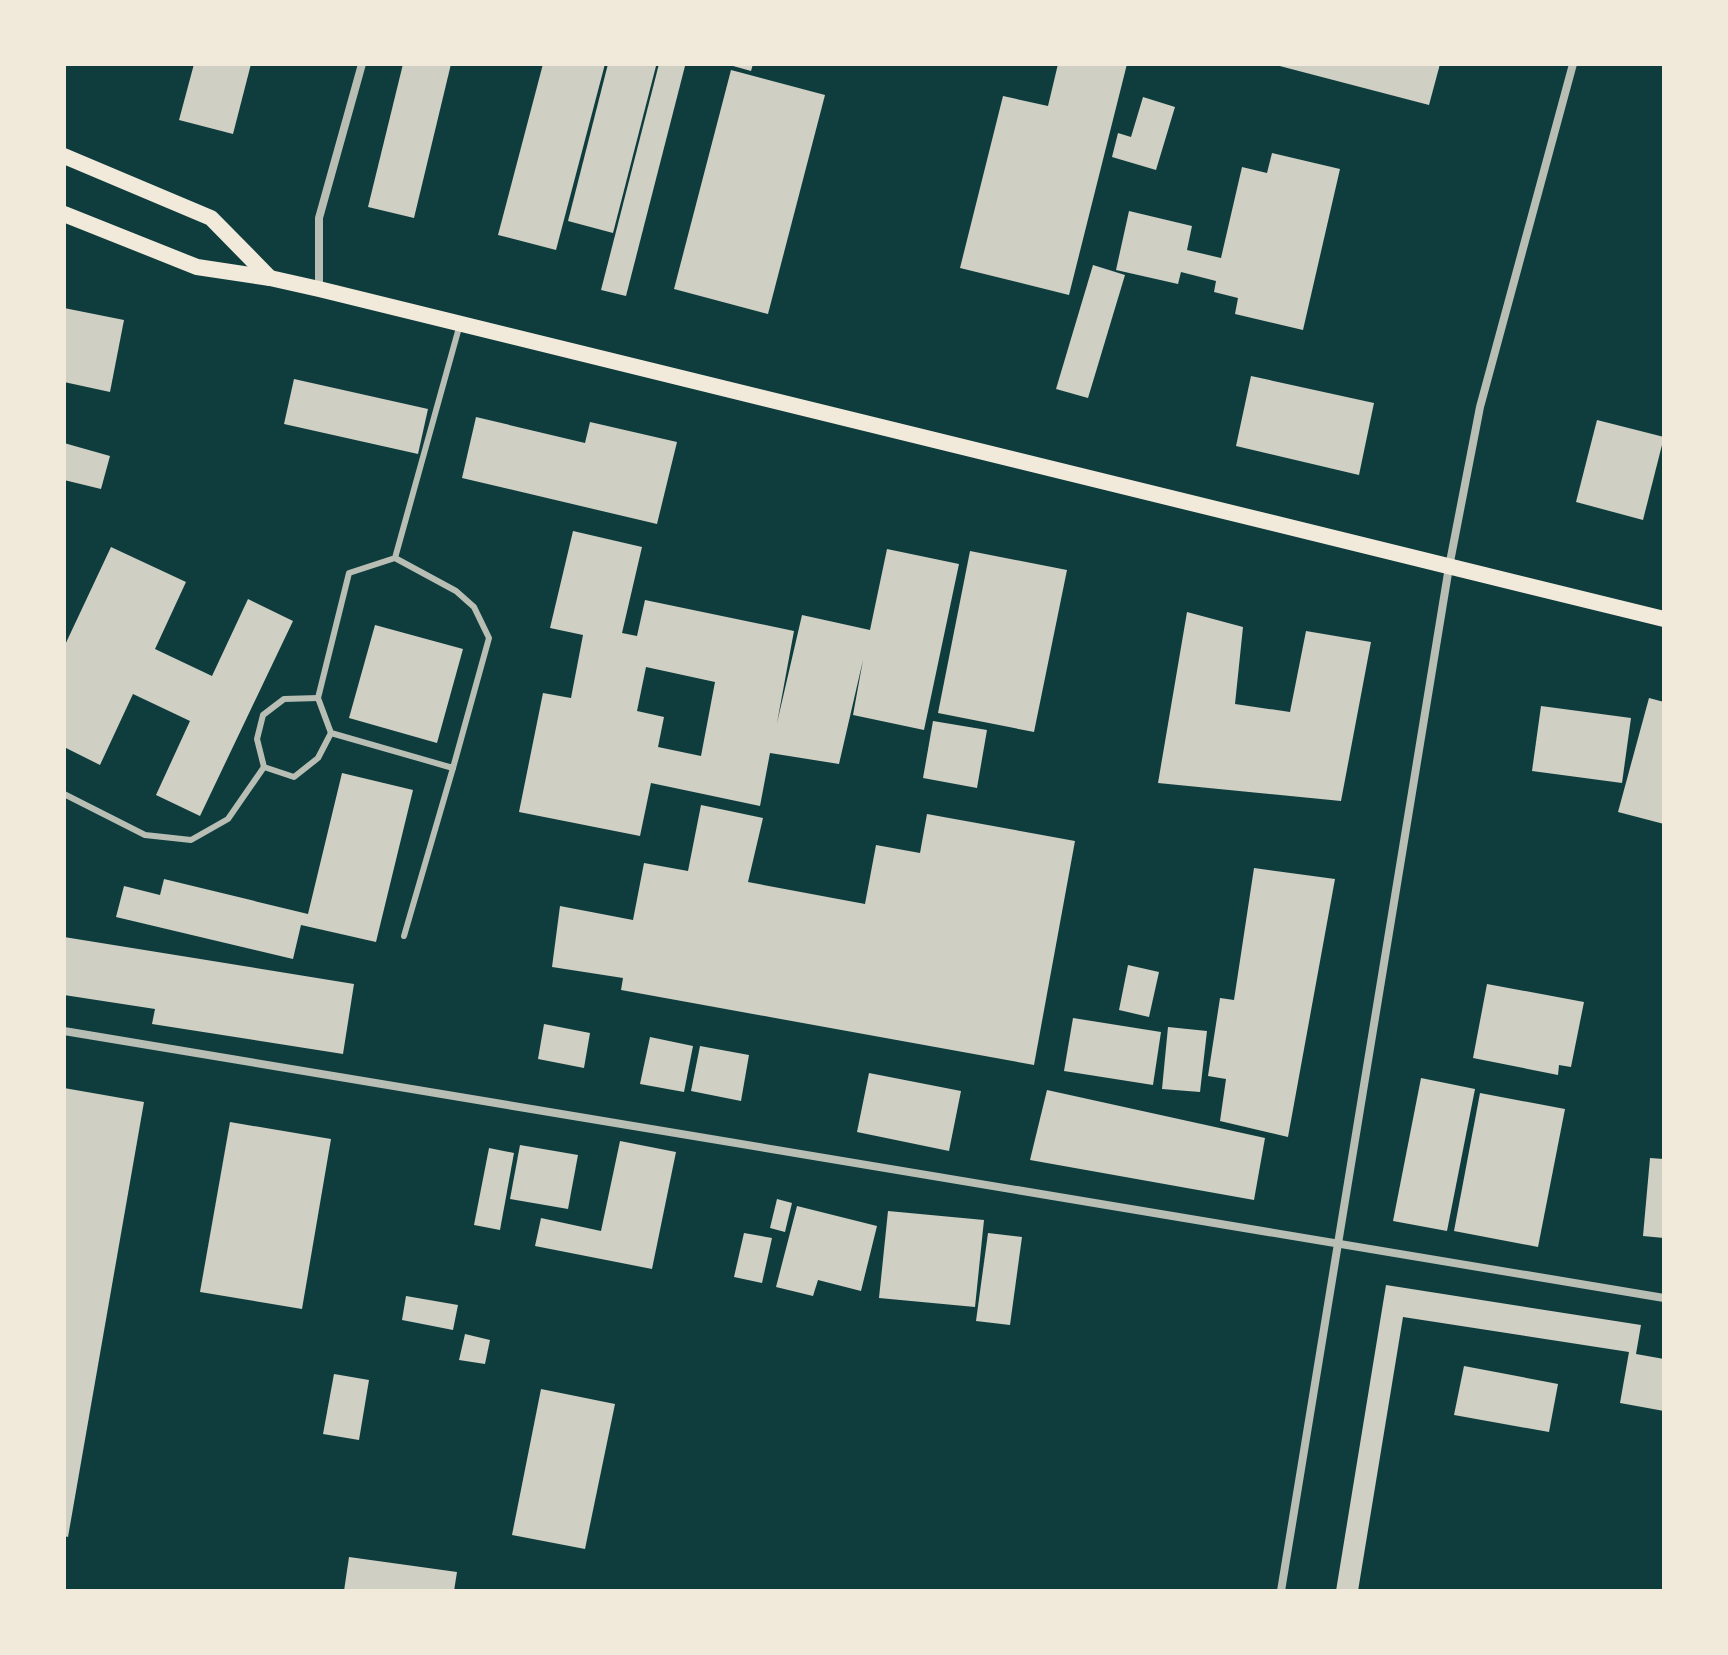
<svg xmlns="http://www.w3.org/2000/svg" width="1728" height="1655" font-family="'Archivo Narrow',sans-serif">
<rect width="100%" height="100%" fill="#0f3d3e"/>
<g fill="#cfcfc3" fill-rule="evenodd">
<polygon points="194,64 251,64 233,134 179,120"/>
<polygon points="403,64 451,64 414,218 368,207"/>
<polygon points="543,64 605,64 556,250 498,235"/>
<polygon points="608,64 656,66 613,233 568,221"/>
<polygon points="659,64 685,66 626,296 601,290"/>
<polygon points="726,64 753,64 751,71"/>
<polygon points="1058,64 1127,64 1069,295 960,268 1003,96 1048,106"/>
<polygon points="1272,64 1440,64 1429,105"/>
<polygon points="731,70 825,95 768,314 674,289"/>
<polygon points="1143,97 1175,107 1156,170 1112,157 1118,133 1131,137"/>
<polygon points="1272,153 1340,169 1303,330 1235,314 1238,298 1214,292 1216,281 1181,272 1178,284 1116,270 1129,211 1192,226 1187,250 1221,258 1242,167 1267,173"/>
<polygon points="1093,265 1125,275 1088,398 1056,389"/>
<polygon points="64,308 124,320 110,392 64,382"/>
<polygon points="1251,376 1374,403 1359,475 1236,446"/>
<polygon points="294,379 428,409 418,454 284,424"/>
<polygon points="476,417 585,443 590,422 677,442 657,524 462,478"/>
<polygon points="1597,420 1664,437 1643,520 1576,502"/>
<polygon points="64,443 110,456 101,489 64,480"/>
<path d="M 573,531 L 642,547 L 622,633 L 637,636 L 645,600 L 794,631 L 777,723 L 802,615 L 870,630 L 887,549 L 959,564 L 924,730 L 853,715 L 863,660 L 839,764 L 770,753 L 760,806 L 651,783 L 640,836 L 519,812 L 543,693 L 571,698 L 583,635 L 550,628 ZM 646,667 L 715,682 L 701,756 L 658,747 L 664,717 L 637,711 Z"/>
<polygon points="111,547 186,582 155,649 212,676 248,599 293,621 200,816 156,795 190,721 133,694 100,765 64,747 64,647"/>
<polygon points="970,551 1067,570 1034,732 938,713"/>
<polygon points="1187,612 1243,627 1235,704 1290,712 1306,631 1371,642 1341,801 1158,783"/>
<polygon points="375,625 463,649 437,743 349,718"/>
<polygon points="1649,698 1664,702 1664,824 1618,812"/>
<polygon points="1541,706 1631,718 1622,783 1532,771"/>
<polygon points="933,721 987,730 977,788 923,778"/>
<polygon points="342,773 413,790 376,942 301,925 293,959 116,917 124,886 160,895 164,879 308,914"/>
<polygon points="701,805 763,818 748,882 865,904 876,845 920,853 927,814 1075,841 1034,1065 621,990 623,978 552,967 560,906 633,920 644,863 688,871"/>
<polygon points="1254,868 1335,879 1288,1137 1220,1121 1226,1079 1208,1076 1220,998 1234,1000"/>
<polygon points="64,937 354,984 343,1054 152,1024 155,1009 64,995"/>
<polygon points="1128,965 1159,972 1149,1017 1119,1010"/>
<polygon points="1487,984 1584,1002 1571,1067 1559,1065 1558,1075 1473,1058"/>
<polygon points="1073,1018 1161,1032 1153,1085 1064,1071"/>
<polygon points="544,1024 590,1033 584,1068 538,1059"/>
<polygon points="1168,1027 1207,1031 1200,1092 1162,1089"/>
<polygon points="650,1037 693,1046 684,1092 640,1084"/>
<polygon points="700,1046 749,1055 741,1101 691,1091"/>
<polygon points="869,1073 961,1091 949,1151 857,1132"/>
<polygon points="1421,1078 1475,1089 1447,1231 1393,1221"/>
<polygon points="64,1088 144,1102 68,1537 64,1536"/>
<polygon points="1047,1090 1265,1138 1254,1200 1030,1160"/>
<polygon points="1480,1093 1565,1109 1538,1247 1454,1231"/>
<polygon points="230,1122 331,1139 302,1309 200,1292"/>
<polygon points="620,1141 676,1152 652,1269 535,1246 541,1218 601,1231"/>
<polygon points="520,1145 578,1155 568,1209 510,1199"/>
<polygon points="489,1148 514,1153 500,1230 474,1225"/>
<polygon points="1650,1158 1664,1159 1664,1238 1643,1236"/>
<polygon points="777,1199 792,1203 785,1232 770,1228"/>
<polygon points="797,1206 877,1226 861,1291 818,1280 813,1296 776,1287"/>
<polygon points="888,1211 984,1220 975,1307 879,1298"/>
<polygon points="744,1233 772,1238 762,1283 734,1277"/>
<polygon points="988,1233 1022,1237 1010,1325 976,1321"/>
<polygon points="1386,1285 1641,1325 1636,1354 1664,1359 1664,1411 1620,1403 1629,1352 1403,1317 1358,1591 1336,1591"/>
<polygon points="406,1296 458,1305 453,1330 402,1320"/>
<polygon points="465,1334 490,1340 485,1364 459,1360"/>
<polygon points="1464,1366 1558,1384 1549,1432 1454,1415"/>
<polygon points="334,1374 369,1380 359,1440 323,1434"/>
<polygon points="541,1389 615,1404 585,1549 512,1535"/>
<polygon points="349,1557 457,1572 454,1591 344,1591"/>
</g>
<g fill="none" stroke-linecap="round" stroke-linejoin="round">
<g stroke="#b8beb3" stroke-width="6">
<polyline points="395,558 456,591 474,607 489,638 453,768 331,733 318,698 349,573 395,558 460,324"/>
<polyline points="318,698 284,699 263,715 257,739 264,767 294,777 318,758 331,733"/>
<polyline points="64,794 145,835 191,840 228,819 264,767"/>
<polyline points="404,936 453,768"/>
</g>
<g stroke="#b8beb3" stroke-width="8">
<polyline points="319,289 319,218 362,64"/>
<polyline points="64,1031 1664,1298"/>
<polyline points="1281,1591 1449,567 1480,407 1573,64"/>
</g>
<g stroke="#f1e9da" stroke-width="16">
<polyline points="64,156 211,218 270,278"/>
<polyline points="64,214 197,267 270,278 319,289 1664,619"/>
</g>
</g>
<rect width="1728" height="1655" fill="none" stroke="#f1e9da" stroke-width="132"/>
</svg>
